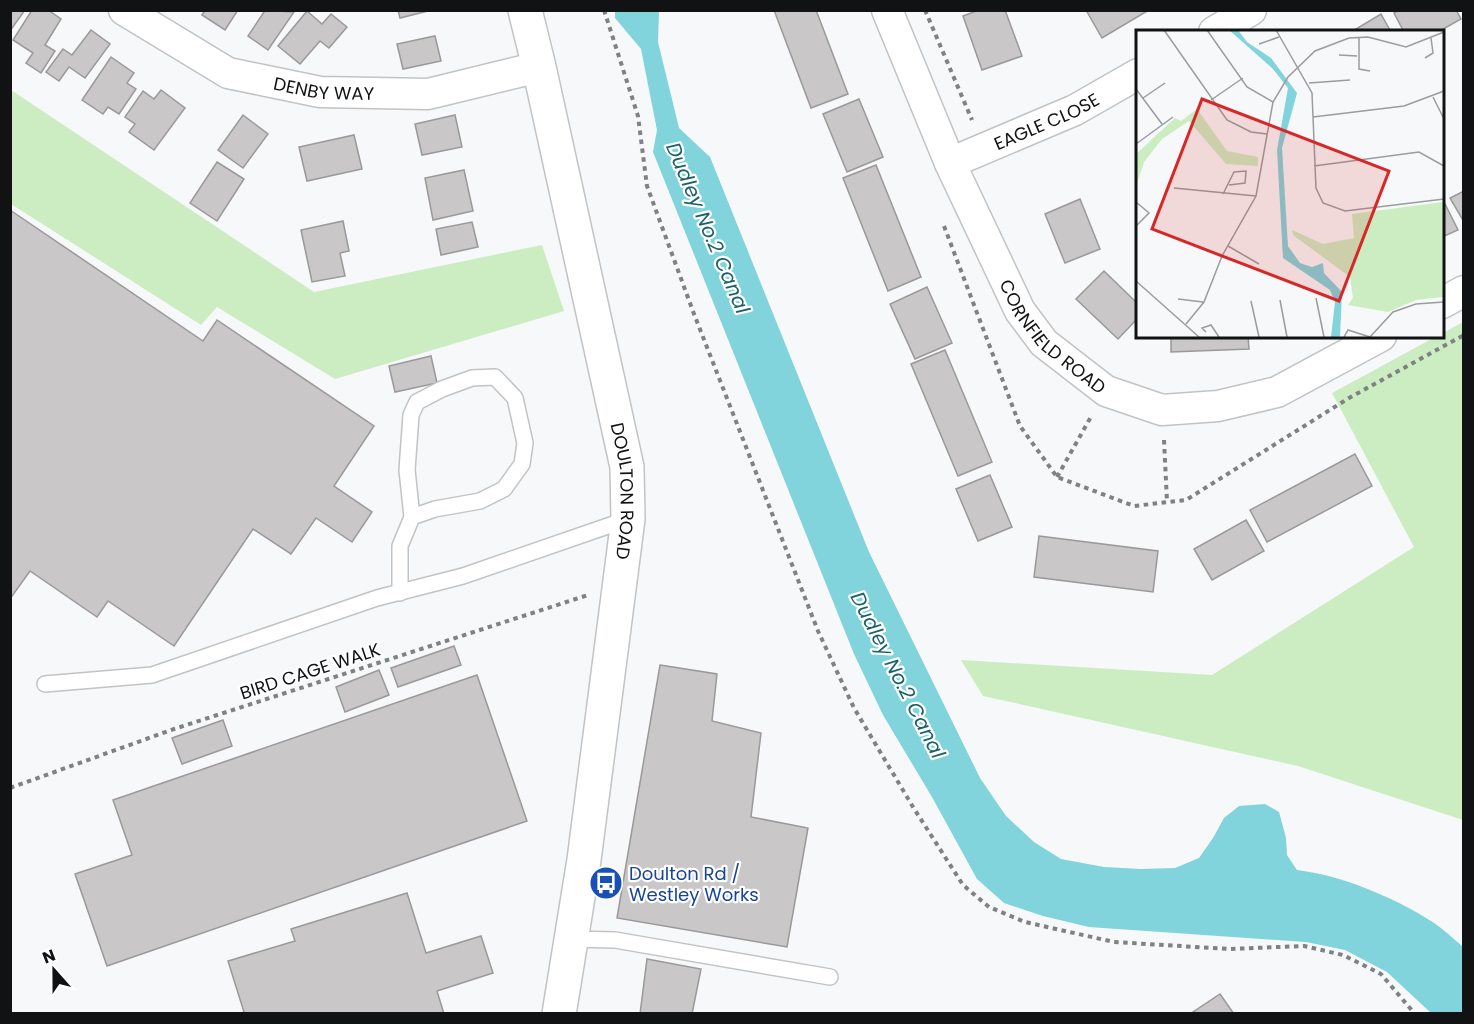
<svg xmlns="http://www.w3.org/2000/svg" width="1474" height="1024" font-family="Poppins,sans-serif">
<rect width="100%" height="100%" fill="#f6f8fa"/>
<g fill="#cbedc1">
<polygon points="11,90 314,292 542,245 564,311 335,379 217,307 201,325 11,204"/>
<polygon points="1463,322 1463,820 1298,766 983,696 961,660 1212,675 1414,547 1332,393 1437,336 1442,336 1443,333"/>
</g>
<path fill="#81d4dc" d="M 615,11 L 659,11 L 658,42 L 679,128 L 710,157 L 869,552 L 980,778 L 1006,816 L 1034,842 L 1061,859 L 1104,867 L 1141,869 L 1175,868 L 1199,858 L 1213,838 L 1224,818 L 1239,806 L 1265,804 L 1279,812 L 1286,838 L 1287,855 L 1297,870 C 1341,875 1393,897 1431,921 C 1442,928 1453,938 1463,947 L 1463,1013 L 1431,1013 L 1387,972 L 1345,950 L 1306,942 L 1089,927 L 1043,916 L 1004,903 L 977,879 L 932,797 L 883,715 L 854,654 L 653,152 L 657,130 L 641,49 L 615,18 Z"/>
<g fill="#cac7c8" stroke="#9b9899" stroke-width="1.5">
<polygon points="10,10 25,10 10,31"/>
<polygon points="32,10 48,10 61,19 45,45 55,51 41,73 26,63 33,53 13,40"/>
<polygon points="205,10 238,10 225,30 202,15"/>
<polygon points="262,10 294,12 268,50 248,36 264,12"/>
<polygon points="398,10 432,10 400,18"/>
<polygon points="774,10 816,10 848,94 811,108"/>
<polygon points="979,10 1005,10 1022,56 982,70 963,16"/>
<polygon points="1086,10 1149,10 1102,38"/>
<polygon points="1399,10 1456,10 1461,19 1438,32 1404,32 1394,13"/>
<polygon points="307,11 322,24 331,14 347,27 329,48 320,41 300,64 278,46"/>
<polygon points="1381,14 1391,32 1351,32"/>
<polygon points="91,30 110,44 85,78 69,67 59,81 46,72 63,49 72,55"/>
<polygon points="435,36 441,61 403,69 397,44"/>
<polygon points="111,57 134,73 127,83 136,89 119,114 108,107 103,114 82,100"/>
<polygon points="161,90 185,108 154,150 129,132 135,124 125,117 143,91 154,99"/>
<polygon points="859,99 883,157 847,172 823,114"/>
<polygon points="243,115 268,134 243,168 218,150"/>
<polygon points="455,115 462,147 422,155 415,124"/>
<polygon points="354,135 362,169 307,181 299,147"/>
<polygon points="217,162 244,179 217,221 190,203"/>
<polygon points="876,165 921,277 888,291 843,178"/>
<polygon points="464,170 473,211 433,220 425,178"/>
<polygon points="1464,191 1464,222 1450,198"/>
<polygon points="1442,198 1458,230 1442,237"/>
<polygon points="1080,199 1100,249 1065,263 1045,214"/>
<polygon points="10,210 203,341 217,320 374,426 334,486 372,512 352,542 316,518 291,554 253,529 174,646 108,601 97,617 30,571 10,599"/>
<polygon points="343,221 349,251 340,253 345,276 312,282 301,230"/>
<polygon points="472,222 478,247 441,255 436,229"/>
<polygon points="1104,271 1138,304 1138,318 1118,339 1076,299"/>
<polygon points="927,287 952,343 915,359 890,304"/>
<polygon points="1171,336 1248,336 1249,349 1171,352"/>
<polygon points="945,350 992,462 958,476 911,364"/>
<polygon points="431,356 437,383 395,392 389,366"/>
<polygon points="1355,454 1372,486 1267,542 1250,510"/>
<polygon points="990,475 1012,527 978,541 956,489"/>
<polygon points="1246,520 1264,551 1212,580 1194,549"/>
<polygon points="1039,536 1158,551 1153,592 1034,577"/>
<polygon points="454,646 461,665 398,687 391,668"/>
<polygon points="660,665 717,674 712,721 761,733 751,817 808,828 787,947 617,918"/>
<polygon points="379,670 389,695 345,712 336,687"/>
<polygon points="477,675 527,821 107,966 75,874 132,855 113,800"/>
<polygon points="223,720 232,746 182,764 172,738"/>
<polygon points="407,893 426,953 481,936 493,973 437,991 444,1014 239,1014 244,1012 228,961 295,941 291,929"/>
<polygon points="647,959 701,969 692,1014 640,1014"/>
<polygon points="1220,994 1234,1014 1190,1014"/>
</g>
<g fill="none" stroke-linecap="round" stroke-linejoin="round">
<g stroke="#c1c3c5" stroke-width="18">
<g id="service">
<polyline points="400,593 400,546 412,517 407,470 411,415 417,402 442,389 472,378 495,377 515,398 525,443 522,464 504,489 480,501 435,509 412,517"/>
<polyline points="45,684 152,675 377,598 463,576 628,519"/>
<polyline points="571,939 615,940 830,977"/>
</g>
</g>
<g stroke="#c1c3c5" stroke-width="33">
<g id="minor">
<path id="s1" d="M 124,10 L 228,73 L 320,92 L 428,94 L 539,67"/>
<path id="s2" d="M 887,10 L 950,163 L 1020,311 L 1044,343 L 1106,391 L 1162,410 L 1218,406 L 1277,392 L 1381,336"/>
<polyline points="1214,32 1251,10"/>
<path id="s3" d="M 950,163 L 1075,110 L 1138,74"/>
<polyline points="1442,303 1464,291"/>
</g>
</g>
<g stroke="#c1c3c5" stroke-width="36">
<g id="tertiary">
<path id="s4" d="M 525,10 L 539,67 L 627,467 L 628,519 L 584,860 L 559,1014"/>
</g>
</g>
<g stroke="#7f8182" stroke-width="4" stroke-dasharray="4.5 4.5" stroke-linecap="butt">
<polyline points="604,10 638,116 647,186 694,314 818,631 854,708 913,807 963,885 989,907 1025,922 1114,942 1229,949 1304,946 1343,955 1381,974 1415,1014"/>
<polyline points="925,10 972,120"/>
<polyline points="944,226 1020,426 1057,477 1134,506 1186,500 1349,398 1464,335"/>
<polyline points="1164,440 1167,502"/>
<polyline points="1057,477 1092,415"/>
<polyline points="10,788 174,729 588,595"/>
</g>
<use href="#service" stroke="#fff" stroke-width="15"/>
<use href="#minor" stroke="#fff" stroke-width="30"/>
<use href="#tertiary" stroke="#fff" stroke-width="33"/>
</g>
<defs>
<g id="bus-disc" transform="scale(1.725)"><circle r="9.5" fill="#1a4fb4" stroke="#fff"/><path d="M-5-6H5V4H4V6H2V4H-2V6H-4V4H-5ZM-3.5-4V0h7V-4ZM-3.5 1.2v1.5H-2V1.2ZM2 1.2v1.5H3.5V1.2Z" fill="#fff"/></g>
</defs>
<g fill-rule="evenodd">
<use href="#bus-disc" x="606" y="883"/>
</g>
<g text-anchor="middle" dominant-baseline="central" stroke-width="4.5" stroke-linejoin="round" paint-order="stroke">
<g font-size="18" fill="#111213" stroke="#fff">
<text stroke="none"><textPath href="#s1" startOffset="219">DENBY WAY</textPath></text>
<text stroke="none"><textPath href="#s3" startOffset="105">EAGLE CLOSE</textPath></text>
<text stroke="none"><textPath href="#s2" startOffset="370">CORNFIELD ROAD</textPath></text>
<text stroke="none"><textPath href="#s4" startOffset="492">DOULTON ROAD</textPath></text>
<text transform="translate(310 671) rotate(-18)">BIRD CAGE WALK</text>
</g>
<g font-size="18" fill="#164399" stroke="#fff" text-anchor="start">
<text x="629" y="873">Doulton Rd /<tspan x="629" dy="21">Westley Works</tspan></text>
</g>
<g font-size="20" font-style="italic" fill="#1c6167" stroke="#fff">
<text transform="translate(708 228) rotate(67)">Dudley No.2 Canal</text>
<text transform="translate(898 675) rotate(63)">Dudley No.2 Canal</text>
</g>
</g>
<g transform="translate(1136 30)">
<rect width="308" height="308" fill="#f6f8fa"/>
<path d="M 61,79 L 91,121 L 122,127 L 122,136 L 90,134 L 53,91 L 26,109 L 8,132 L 0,156 L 0,124 L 39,88 L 45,91 ZM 307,172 L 307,267 L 280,270 L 252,282 L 212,275 L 217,268 L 214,247 L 157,205 L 156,200 L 187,214 L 218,208 L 216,184 Z" fill="#cbedc1"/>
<path d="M 93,0 L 102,0 L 111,12 L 135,28 L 161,63 L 146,118 L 152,216 L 164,233 L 176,237 L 187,233 L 188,243 L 206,262 L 204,307 L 195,307 L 199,272 L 194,260 L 147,228 L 141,120 L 152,58 L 137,39 Z" fill="#81d4dc"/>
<path fill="none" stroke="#9a9c9e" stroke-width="1.5" d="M 28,0 L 91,90 L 115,102 L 131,104M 71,0 L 111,57 L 137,72M 140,0 L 176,63 L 180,158 L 187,173 L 209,181 L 308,169M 223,7 L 223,39 L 234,41M 123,14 L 143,7M 203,25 L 221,26M 289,28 L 297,23 L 295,8M 173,53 L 214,50M 0,59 L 26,94M 297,67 L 308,89M 7,68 L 29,53M 75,70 L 107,48M 177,87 L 268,76 L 308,61M 0,114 L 37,87M 178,136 L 283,122 L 308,136M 38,158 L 120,166M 87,164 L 98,142 L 110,141 L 109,153 L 93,155M 0,172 L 13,183 L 0,196M 92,216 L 123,234M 0,251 L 63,307M 180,268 L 188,307M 42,269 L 67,272M 144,270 L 151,307M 115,271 L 123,307M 50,294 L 68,272 L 86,226 L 120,166 L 137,72 L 152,47 L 179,21 L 213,8 L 232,7 L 270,17 L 308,2M 70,302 L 66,298 L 75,295 L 83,307M 208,307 L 212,300 L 234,307M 234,307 L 257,282 L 280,274 L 308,272"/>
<path fill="#d62828" fill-opacity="0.15" stroke="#d62828" stroke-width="3" d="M 66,69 L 253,141 L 203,271 L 16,199 Z"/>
<rect width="308" height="308" fill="none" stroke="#111213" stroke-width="3"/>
</g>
<rect width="1474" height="1024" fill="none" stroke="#111213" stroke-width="24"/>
<g transform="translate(54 970) rotate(339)" stroke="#ffffff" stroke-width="4.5" paint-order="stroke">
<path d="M0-4.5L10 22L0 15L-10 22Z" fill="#111213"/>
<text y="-9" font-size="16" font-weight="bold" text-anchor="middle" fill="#111213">N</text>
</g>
</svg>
